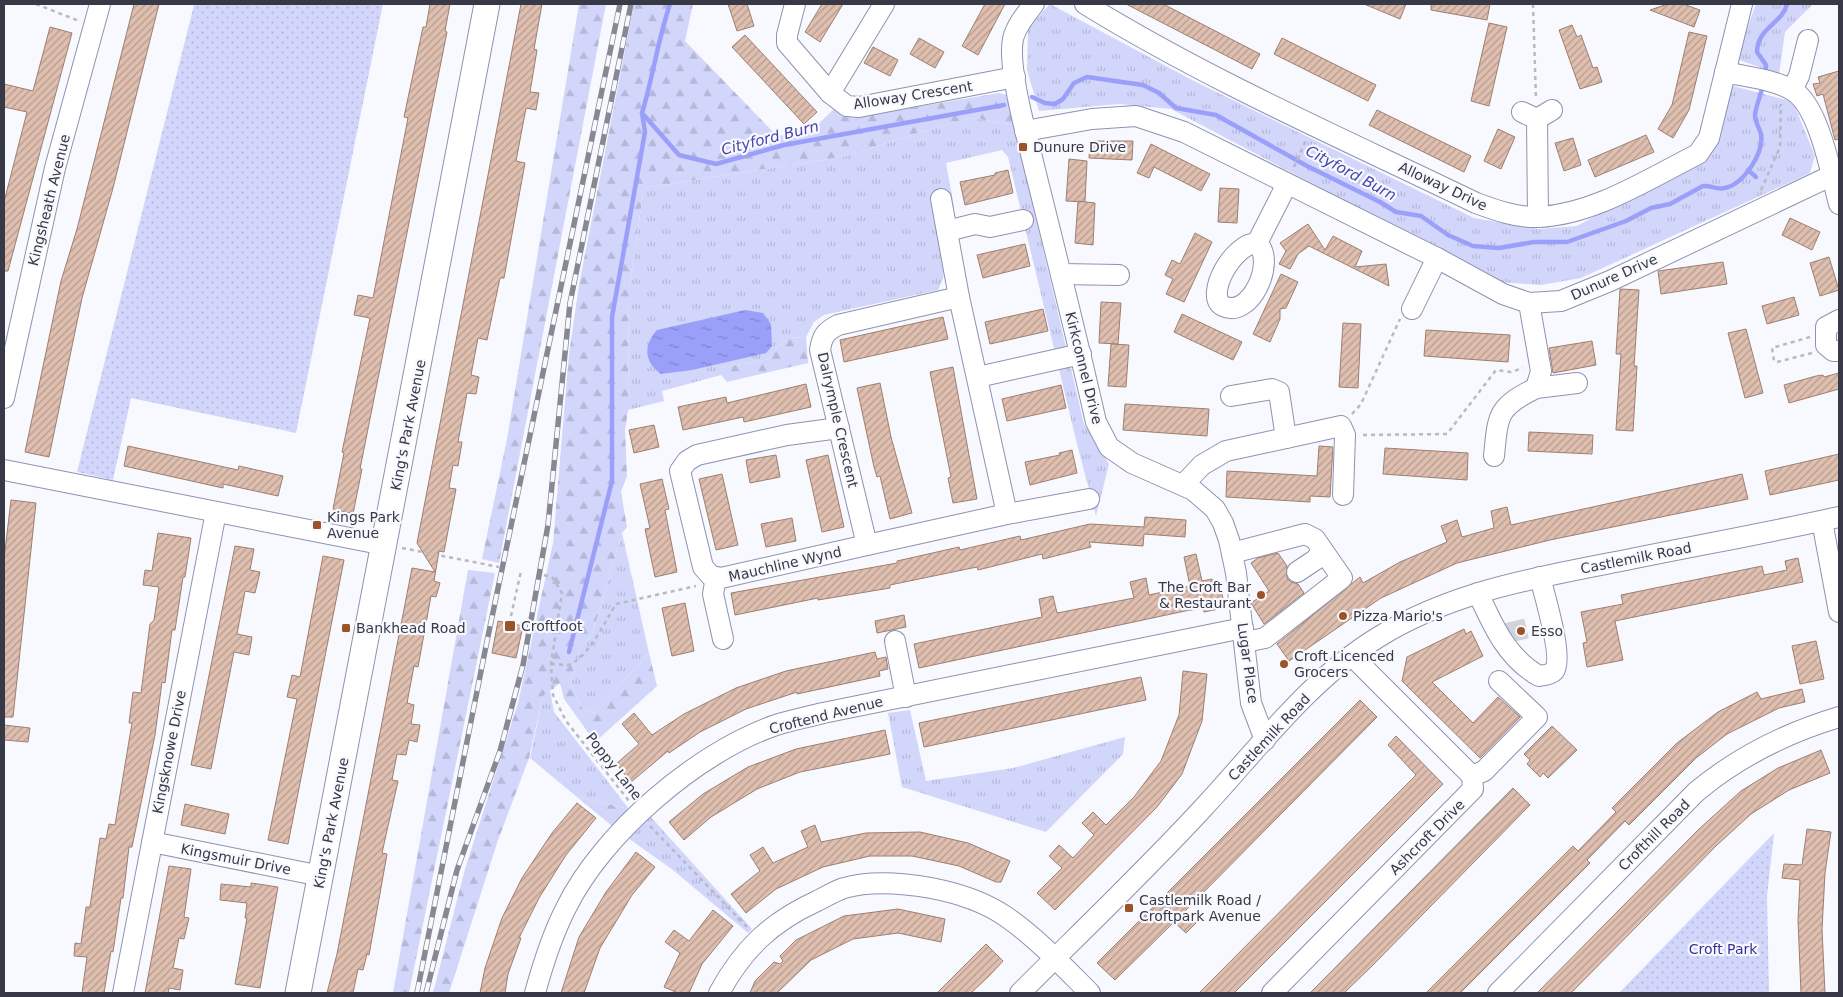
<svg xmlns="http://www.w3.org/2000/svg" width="1843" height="997" font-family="'DejaVu Sans',sans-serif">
<defs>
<pattern id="grass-tufts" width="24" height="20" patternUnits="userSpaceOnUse" patternTransform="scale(1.25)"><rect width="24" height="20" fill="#d2d6fb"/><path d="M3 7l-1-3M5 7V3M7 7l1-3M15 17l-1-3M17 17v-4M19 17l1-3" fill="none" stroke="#b5b8d8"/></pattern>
<pattern id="forest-firs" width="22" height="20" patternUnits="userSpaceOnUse" patternTransform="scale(1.25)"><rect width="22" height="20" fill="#d2d6fb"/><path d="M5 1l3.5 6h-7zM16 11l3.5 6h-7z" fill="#b5b8d8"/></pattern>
<pattern id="park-dots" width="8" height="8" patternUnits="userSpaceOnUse" patternTransform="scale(1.25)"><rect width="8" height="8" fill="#d2d6fb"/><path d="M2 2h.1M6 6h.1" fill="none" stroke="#b5b8d8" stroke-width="1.8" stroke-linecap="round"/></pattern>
<pattern id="water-ripples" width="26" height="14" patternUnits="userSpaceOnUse" patternTransform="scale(1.25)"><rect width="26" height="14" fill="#9aa0f9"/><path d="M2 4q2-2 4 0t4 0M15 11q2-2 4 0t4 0" fill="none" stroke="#7f83cb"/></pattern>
<pattern id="building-hatch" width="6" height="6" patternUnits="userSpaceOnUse" patternTransform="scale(1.25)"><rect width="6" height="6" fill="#dfbfaf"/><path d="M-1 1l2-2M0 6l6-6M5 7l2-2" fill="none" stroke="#b69c90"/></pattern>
</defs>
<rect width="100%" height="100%" fill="#f8f9ff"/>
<g fill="url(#grass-tufts)">
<polygon points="1050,4 1194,81 1474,218 1538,229 1577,226 1710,154 1733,86 1790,101 1796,109 1815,156 1810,173 1581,278 1541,285 1499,282 1171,109 1119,104 1039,111 1027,70 1028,27"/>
<polygon points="1756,4 1813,4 1785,32 1779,74 1736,59"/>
<polygon points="972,118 1014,125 1084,424 1109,464 1096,516 1078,448 1008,157 1002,150 946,163 954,207 950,208 943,279 938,290 824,315 814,322 806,337 784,338 769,359 721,368 721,375 662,391 664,401 628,410 629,288 644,188 847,156 924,131"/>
<polygon points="622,533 649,653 595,713 582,708 571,684 575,657 593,632"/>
<polygon points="550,690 554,712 629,809 577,797 530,758 543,696"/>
<polygon points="910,710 926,781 1013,768 1125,737 1123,754 1046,832 902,787 888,713"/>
<polygon points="650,816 752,929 748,933 673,870 628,838"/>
</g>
<g fill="url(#forest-firs)">
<polygon points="579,4 606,4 499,563 482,559 507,439"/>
<polygon points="634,4 693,4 685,41 777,136 810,132 835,108 852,118 999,93 1006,95 1014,125 972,118 924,131 847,156 644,188 629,288 628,410 625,431 627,476 621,492 627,527 622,533 593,632 575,657 571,684 582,708 595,713 649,653 657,686 595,742 564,699 560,683 543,696 529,758 498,840 449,993 433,993 465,869 518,703 553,543 569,354 579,285"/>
<polygon points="806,337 808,363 727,382 721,375 721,368 769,359 784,338"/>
<polygon points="468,570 495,573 409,993 393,993"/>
<polygon points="577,797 629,809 612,826"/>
</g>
<g fill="url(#park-dots)">
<polygon points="190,4 383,4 296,433 131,398 113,480 77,472 194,5"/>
<polygon points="1774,833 1767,896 1769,993 1619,993"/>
</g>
<path fill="url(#water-ripples)" d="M 745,310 L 763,313 L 771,324 L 772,346 L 766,353 L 692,370 L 661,374 C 644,362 643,345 657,330 Z"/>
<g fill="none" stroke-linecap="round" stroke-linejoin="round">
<g stroke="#9aa0f9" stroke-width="4.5">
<path d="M 670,4 C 658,39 653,77 642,113 L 679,155 L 716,164 L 784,145 L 1004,105"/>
<path d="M 1765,75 L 1766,65 L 1757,52 C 1757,28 1783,23 1787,4"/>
<path d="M 1032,97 L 1045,103 L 1055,104 L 1063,99 L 1074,83 L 1087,77 L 1143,85 L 1159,93 L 1176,108 L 1216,115 L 1307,166 L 1380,202 L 1396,212 L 1421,216 L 1448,235 L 1473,246 L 1499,248 L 1534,242 L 1567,242 L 1626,221 L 1651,208 L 1670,204 L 1703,186 C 1711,185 1716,190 1725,188 C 1744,184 1764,153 1761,134 C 1759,127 1755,122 1755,115 C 1756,105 1761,95 1763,85"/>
<polyline points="1748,170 1756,177"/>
<polyline points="569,652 612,481 612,317 645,132 642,113"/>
</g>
</g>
<g fill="url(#building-hatch)" stroke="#9d7f70">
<polygon points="134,4 159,4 113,188 82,298 49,457 25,452 61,281 77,229"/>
<polygon points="430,4 450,4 445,31 447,32 360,469 362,469 353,514 333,509 344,453 342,452 370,318 354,315 358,295 373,298 408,118 404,117 423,27 426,27"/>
<polygon points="521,4 542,4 534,49 537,50 530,92 539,93 536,110 526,108 516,161 525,163 504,278 500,278 487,340 478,338 471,375 479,377 476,394 467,393 458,442 462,442 458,466 453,465 449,488 456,489 444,552 439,551 434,581 440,583 436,597 431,596 418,667 414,666 407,703 414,705 411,724 420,725 417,742 409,740 406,755 397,754 392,780 398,781 382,853 387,854 369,955 367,954 363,970 358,969 353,993 327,993 337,954 412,568 435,572 417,543"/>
<polygon points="728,4 747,4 754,26 737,31"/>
<polygon points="822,4 843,4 820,42 805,32"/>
<polygon points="985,4 1005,4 978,55 962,46"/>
<polygon points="1126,4 1163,4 1260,54 1252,69"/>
<polygon points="1364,4 1406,4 1400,19"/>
<polygon points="1431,4 1490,4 1487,20 1431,10"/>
<polygon points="1668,4 1683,4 1700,10 1694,27 1650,10"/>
<polygon points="1489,23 1507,27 1489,106 1471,101"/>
<polygon points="1572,25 1577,37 1581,35 1593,68 1597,67 1602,82 1580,89 1559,30"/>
<polygon points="50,27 72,33 8,271 4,271 4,202 27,112 4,107 4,84 33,91"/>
<polygon points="1689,32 1707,36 1689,110 1673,138 1658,129 1672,105"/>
<polygon points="745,35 817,112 804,124 732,47"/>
<polygon points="919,38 944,52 935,68 910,54"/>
<polygon points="1282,38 1376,85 1368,101 1274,54"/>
<polygon points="873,47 898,60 890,76 864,63"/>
<polygon points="1839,71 1839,139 1835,140 1823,94 1817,96 1813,84 1820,83 1818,77"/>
<polygon points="1377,110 1471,156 1464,172 1369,125"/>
<polygon points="1498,129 1515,137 1501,169 1484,161"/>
<polygon points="1646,135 1654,152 1595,177 1588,160"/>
<polygon points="1573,138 1581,165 1564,171 1555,143"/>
<polygon points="1090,141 1133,141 1132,160 1089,158"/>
<polygon points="1151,144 1210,174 1201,191 1154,167 1149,178 1137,173"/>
<polygon points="1069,159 1087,161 1085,202 1066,201"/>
<polygon points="1008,170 1013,193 965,205 960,182 995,175 995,173"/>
<polygon points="1220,188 1239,189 1237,223 1218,222"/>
<polygon points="1078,201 1095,203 1093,245 1075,243"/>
<polygon points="1790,218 1820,232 1812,250 1782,235"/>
<polygon points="1308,224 1325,250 1333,236 1362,251 1355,267 1386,264 1389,286 1309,246 1298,254 1290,269 1279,264 1286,251 1280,243"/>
<polygon points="1195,233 1212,242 1184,302 1166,294 1173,279 1165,275 1172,260 1180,264"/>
<polygon points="1025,244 1030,266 983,278 977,255"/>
<polygon points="1829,257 1839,290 1820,296 1810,263"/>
<polygon points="1723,262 1727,284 1661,294 1658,271"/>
<polygon points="1281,274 1298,282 1286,308 1280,309 1280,319 1270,342 1253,334"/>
<polygon points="1620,289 1639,290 1634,366 1637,366 1633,431 1616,430 1621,354 1616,354"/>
<polygon points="1794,297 1799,315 1767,324 1762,306"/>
<polygon points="1101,302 1121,303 1118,344 1099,343"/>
<polygon points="1043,309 1048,331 990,344 985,322"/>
<polygon points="1182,314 1242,342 1233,360 1174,332"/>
<polygon points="943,317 948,339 844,362 840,340"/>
<polygon points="1343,323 1361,324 1358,388 1339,387"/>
<polygon points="1746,329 1763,393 1745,398 1728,333"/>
<polygon points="1426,330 1510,335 1508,362 1424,356"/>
<polygon points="1592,341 1596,365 1553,373 1549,348"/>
<polygon points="1111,344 1129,345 1126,387 1108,386"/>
<polygon points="953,367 977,499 953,503 948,478 951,477 930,372"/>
<polygon points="1839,373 1839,389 1789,403 1784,385 1816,376 1823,375 1824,377"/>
<polygon points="880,383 891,437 912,513 890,519 880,476 877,477 874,467 857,388"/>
<polygon points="806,384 811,407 744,422 743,417 683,430 678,407 726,397 727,403"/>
<polygon points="1061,385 1066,408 1007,421 1002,399"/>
<polygon points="1125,404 1209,409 1207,436 1123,430"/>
<polygon points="654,425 659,447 634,453 629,430"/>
<polygon points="1529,432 1593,435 1592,454 1528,451"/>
<polygon points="128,446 238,470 239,466 283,476 278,496 223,484 223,488 124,466"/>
<polygon points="1319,446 1333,447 1330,497 1310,496 1310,502 1226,497 1227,471 1317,476"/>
<polygon points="1385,448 1468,453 1467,480 1383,474"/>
<polygon points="1072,450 1077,473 1030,485 1025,462 1060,455 1059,453"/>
<polygon points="1839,454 1839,480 1770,495 1765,471"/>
<polygon points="776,455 780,477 750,483 746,460"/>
<polygon points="828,455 844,527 822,532 806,460"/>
<polygon points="722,474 738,545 716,550 699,479"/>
<polygon points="1742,474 1748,499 1550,540 1457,563 1381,598 1289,661 1277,644 1360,577 1363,583 1400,562 1447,542 1441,526 1457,520 1462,537 1494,528 1491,511 1507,507 1511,525"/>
<polygon points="662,479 669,509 665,510 677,572 655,577 645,529 650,528 640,484"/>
<polygon points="11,500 36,503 13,717 4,717 4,559"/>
<polygon points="1145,517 1186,520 1185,537 1144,534 1143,546 1089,542 1091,547 1043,559 1042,554 978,570 977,567 890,585 890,588 818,600 818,598 735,615 731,593 897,563 897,561 959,547 960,550 1020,536 1021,540 1090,524 1144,527"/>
<polygon points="792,518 796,541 766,547 761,524"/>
<polygon points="158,533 191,538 185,577 183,577 175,630 172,630 165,683 162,682 155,735 132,847 129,847 123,898 121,898 113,952 111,951 104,993 82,993 87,957 74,956 75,943 81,944 86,907 90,907 100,838 106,839 109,824 115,825 132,723 129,723 133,692 141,693 150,624 154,620 159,587 143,585 145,570 152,571"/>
<polygon points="235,546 254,549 250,570 260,572 255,593 245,591 237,634 252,637 249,655 234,652 211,769 191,765"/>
<polygon points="1278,553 1287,566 1287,578 1291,582 1298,584 1304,593 1264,624 1251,603 1269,591 1251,563 1258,558"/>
<polygon points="1196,554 1202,581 1212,579 1213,583 1219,581 1224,603 1218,605 1219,609 1204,612 1203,608 1185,611 919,668 914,644 1042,617 1039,599 1053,596 1057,613 1134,598 1130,582 1146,578 1149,595 1190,586 1184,557"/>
<polygon points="323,556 344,560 288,844 268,840 297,699 287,697 292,675 300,677"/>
<polygon points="1798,558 1803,582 1615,621 1623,660 1587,667 1583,643 1587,642 1581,612 1623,604 1621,595 1762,566 1764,575 1787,570 1785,561"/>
<polygon points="685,603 694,651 672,656 662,608"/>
<polygon points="904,615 906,627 877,633 875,621"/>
<polygon points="498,621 523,626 516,658 492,653"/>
<polygon points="1464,629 1466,634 1471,631 1483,656 1432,682 1473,723 1498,697 1520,717 1480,758 1402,681 1407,657"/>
<polygon points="1816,641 1824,679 1800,684 1792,646"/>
<polygon points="875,652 877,659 886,657 888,669 879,671 880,676 797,694 797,692 746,709 700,732 669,753 668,751 631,782 616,764 639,744 622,724 634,713 652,735 684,714 736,688 786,671"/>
<polygon points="1183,671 1207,674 1202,721 1182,774 1157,807 1055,910 1037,893 1062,868 1049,856 1059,845 1073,858 1094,835 1082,823 1093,812 1106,825 1134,797 1161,761 1179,715"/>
<polygon points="1141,677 1146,700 924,747 919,723"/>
<polygon points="1802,689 1805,702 1779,708 1727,734 1696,758 1629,825 1625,821 1587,860 1590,863 1460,993 1426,993 1573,846 1578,851 1616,812 1612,808 1677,743 1718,712 1757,692 1761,699"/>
<polygon points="1360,700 1377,717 1184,912 1196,923 1186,933 1174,922 1115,980 1097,963"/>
<polygon points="4,725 30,728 28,742 4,740"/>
<polygon points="1552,726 1577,750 1548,778 1543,773 1540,777 1527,764 1530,760 1524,754"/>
<polygon points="885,730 890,754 800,772 757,789 711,817 684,840 669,822 703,794 748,767 796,749"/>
<polygon points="1396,736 1443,784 1234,993 1199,993 1416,775 1388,745"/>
<polygon points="1821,750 1830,773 1789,790 1751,814 1717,845 1571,993 1537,993 1698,830 1741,791 1778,768"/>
<polygon points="1513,788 1530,805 1371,967 1344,993 1310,993"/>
<polygon points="577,803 596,818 566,855 539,898 519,938 521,938 508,974 505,993 480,993 485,968 502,918 522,878 552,833"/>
<polygon points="185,804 229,814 225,834 181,825"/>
<polygon points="815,825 821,842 866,833 920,832 968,843 1010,861 1001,882 996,882 959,866 912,856 870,856 823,867 776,889 746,913 731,894 760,871 750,855 763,847 773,863 808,847 801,831"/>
<polygon points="1807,829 1831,832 1825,873 1822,929 1825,993 1801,993 1798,920 1800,880 1782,878 1784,864 1802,865"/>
<polygon points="636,852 655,867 632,895 600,948 584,993 561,993 579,937 606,892"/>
<polygon points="169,866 191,869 184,917 189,918 184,939 179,938 173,968 183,970 180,990 169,988 168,993 145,993"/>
<polygon points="251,883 278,887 260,988 235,984 247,918 245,918 247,903 220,900 221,884 251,887"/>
<polygon points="898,909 945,919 941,942 898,933 853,939 811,960 777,993 750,993 755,981 774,962 780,964 783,961 780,956 796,940 844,916"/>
<polygon points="713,910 733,926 702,964 689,993 678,993 664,987 680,953 665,942 674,930 689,941"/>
<polygon points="986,944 1003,961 990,975 971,993 937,993"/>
</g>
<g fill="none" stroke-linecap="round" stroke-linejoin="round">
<polyline stroke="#d2d3da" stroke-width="20" stroke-dasharray="20 10" stroke-linecap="butt" points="1507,633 1533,627"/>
<g stroke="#8f92af" stroke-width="22">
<g id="minor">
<polyline points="795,4 787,35 787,43 830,93 847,106 859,107 1015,77"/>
<path d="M 1034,4 C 1026,14 1016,26 1013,39 C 1007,68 1028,140 1035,170 C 1056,254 1077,338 1096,422 L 1109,447 L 1132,463 L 1193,490 L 1215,509 L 1223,523 L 1229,540 L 1236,573 L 1251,703 L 1265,740"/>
<path d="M 1085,4 C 1210,81 1344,139 1476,203 C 1495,210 1517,218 1539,217 C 1595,214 1648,179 1698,154 L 1709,138 L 1742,4"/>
<path d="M 1725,72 C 1746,77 1773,79 1792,90 C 1819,105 1831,174 1839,204"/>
<polyline points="1792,90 1799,76 1808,40"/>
<polyline points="830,93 884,4"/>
<polyline points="1522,112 1537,119 1552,110"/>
<polyline points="1537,119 1538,217"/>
<polyline points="1025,131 1092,119 1136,116 1184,132 1437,258 1503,294 1529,303 1561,301 1610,281 1839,172"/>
<polyline points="941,199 959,297"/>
<polyline points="947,231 975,224 990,227 1023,220"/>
<path d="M 1257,243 C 1233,243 1204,296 1223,306 C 1250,320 1277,261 1257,243 L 1287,184"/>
<polyline points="1061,274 1119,275"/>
<polyline points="1412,309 1437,258"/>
<polyline points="1839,320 1826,327 1826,345 1833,351 1839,351"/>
<polyline points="978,377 1081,354"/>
<polyline points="1536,388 1577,383"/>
<polyline points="1231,396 1272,389 1279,392 1286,438"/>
<polyline points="4,398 55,168 100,4"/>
<polyline points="839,428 787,435 697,455 687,461 680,471 703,567 711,576 721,578 867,545"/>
<path d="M 1494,456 C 1498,415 1497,407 1536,388 L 1541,371 L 1529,303"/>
<polyline points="4,470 385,545"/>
<polyline points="1184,484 1202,465 1226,451 1341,426 1345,435 1343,495"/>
<path d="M 1007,514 L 959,297 L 838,325 C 826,331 822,336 820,350 L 867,545 L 1007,514 L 1089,499"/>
<polyline points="1822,521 1839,612"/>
<polyline points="1232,553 1305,534 1315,539 1342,578 1265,638 1245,642"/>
<polyline points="1297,572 1315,560 1323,551"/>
<polyline points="716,577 713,594 723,639"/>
<path d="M 1478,593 C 1493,626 1507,658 1539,676 C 1544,675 1550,675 1554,671 C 1564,658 1544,594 1540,577"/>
<polyline points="895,641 906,697"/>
<polyline points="1472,776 1484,771 1537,717 1499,681"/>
<polyline points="152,842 321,876"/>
<polyline points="123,993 216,512"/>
<path d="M 535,993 C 543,964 552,935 566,908 C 602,834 697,752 776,725 C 791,720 808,717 823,713 L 1243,628"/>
<path d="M 719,993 C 743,949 771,922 817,901 C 825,897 835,891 844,888 C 872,880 903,883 931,888 C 957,893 983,901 1005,916 C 1037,938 1063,966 1090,993"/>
<path d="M 1020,993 C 1081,932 1145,871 1204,807 C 1257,750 1310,679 1377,638 C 1450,592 1538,577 1621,561 C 1694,546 1767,533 1839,517"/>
<polyline points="1272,993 1473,789 1472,776 1352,656"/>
<path d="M 1498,993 L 1696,792 C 1739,756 1786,733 1839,717"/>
</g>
</g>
<g stroke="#8f92af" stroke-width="27">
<polyline id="major" points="298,993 487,4"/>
</g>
<g stroke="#b8b9c2" stroke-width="2.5" stroke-dasharray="4 4" stroke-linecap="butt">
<polyline points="36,4 79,21"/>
<polyline points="1533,4 1536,100"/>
<polyline points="1294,167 1306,140"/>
<polyline points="1761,190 1780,147 1781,104"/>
<polyline points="1810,337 1772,348 1774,361 1777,362 1812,353"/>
<polyline points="1352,414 1361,404 1400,319"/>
<polyline points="1363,435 1447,434 1496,370 1511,372 1523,368"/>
<polyline points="402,548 499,567"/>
<polyline points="544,575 553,578 562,593 551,664 553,695 566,721 629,801"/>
<polyline points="511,616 521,571"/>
<path d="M 551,664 C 556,664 562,665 567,665 C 586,662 606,620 616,604 L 696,586"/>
<polyline points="650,826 747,927"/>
</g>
<use href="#minor" stroke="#fff" stroke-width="20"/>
<use href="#major" stroke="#fff" stroke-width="25"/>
<g stroke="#878892" stroke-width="5.5">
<g id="rail">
<polyline points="417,993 487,641 620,4"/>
<polyline points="426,993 457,870 500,751 523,665 548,525 570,303 631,4"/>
</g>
</g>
<use href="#rail" stroke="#f8f9ff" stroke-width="4" stroke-dasharray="11" stroke-linecap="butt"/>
</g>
<g fill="#9a532b" stroke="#f8f9ff" stroke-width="2">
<rect x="1018" y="142" width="10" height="10" rx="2.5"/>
<rect x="312" y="520" width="10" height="10" rx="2.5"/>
<circle cx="1261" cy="595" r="5"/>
<circle cx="1343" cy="616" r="5"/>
<rect x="504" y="620" width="12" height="12" rx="2.5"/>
<rect x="341" y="623" width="10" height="10" rx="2.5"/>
<circle cx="1521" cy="631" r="5"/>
<circle cx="1284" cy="664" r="5"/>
<rect x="1124" y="903" width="10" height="10" rx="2.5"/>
</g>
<g text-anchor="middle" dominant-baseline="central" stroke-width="4.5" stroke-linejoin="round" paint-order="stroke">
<g font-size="14" fill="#383946" stroke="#f8f9ff">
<text transform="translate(913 95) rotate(-9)">Alloway Crescent</text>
<text transform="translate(1443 186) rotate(25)">Alloway Drive</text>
<text transform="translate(49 200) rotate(-76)">Kingsheath Avenue</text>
<text transform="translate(1614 277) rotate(-24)">Dunure Drive</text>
<text transform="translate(1084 368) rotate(76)">Kirkconnel Drive</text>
<text transform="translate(838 420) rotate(77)">Dalrymple Crescent</text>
<text transform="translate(408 425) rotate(-79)">King's Park Avenue</text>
<text transform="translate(1636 558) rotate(-11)">Castlemilk Road</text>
<text transform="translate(785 564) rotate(-13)">Mauchline Wynd</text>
<text transform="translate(1248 663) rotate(82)">Lugar Place</text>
<text transform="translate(826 715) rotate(-14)">Croftend Avenue</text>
<text transform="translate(1269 737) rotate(-47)">Castlemilk Road</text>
<text transform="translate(169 752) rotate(-79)">Kingsknowe Drive</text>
<text transform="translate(614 766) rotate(52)">Poppy Lane</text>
<text transform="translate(331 823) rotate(-79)">King's Park Avenue</text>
<text transform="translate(1654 835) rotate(-45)">Crofthill Road</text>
<text transform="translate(1427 837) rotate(-45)">Ashcroft Drive</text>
<text transform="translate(236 859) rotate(11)">Kingsmuir Drive</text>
</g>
<g font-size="14" fill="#383946" stroke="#f8f9ff" text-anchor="start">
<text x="1033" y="147">Dunure Drive</text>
<text x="327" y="517">Kings Park<tspan x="327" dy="16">Avenue</tspan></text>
<text x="1251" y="587" text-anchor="end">The Croft Bar<tspan x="1251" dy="16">&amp; Restaurant</tspan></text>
<text x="1353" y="616">Pizza Mario's</text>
<text x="521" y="626">Croftfoot</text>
<text x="356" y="628">Bankhead Road</text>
<text x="1531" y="631">Esso</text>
<text x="1294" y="656">Croft Licenced<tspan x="1294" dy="16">Grocers</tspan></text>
<text x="1139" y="900">Castlemilk Road /<tspan x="1139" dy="16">Croftpark Avenue</tspan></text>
</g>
<g font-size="14" fill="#393095" stroke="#f8f9ff">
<text x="1723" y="949">Croft Park</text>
</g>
<g font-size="15" font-style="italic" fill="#4945ab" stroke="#f8f9ff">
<text transform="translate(770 138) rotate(-14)">Cityford Burn</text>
<text transform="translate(1351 173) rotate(28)">Cityford Burn</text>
</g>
</g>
<rect width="1843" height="997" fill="none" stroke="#383946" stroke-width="10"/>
</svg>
